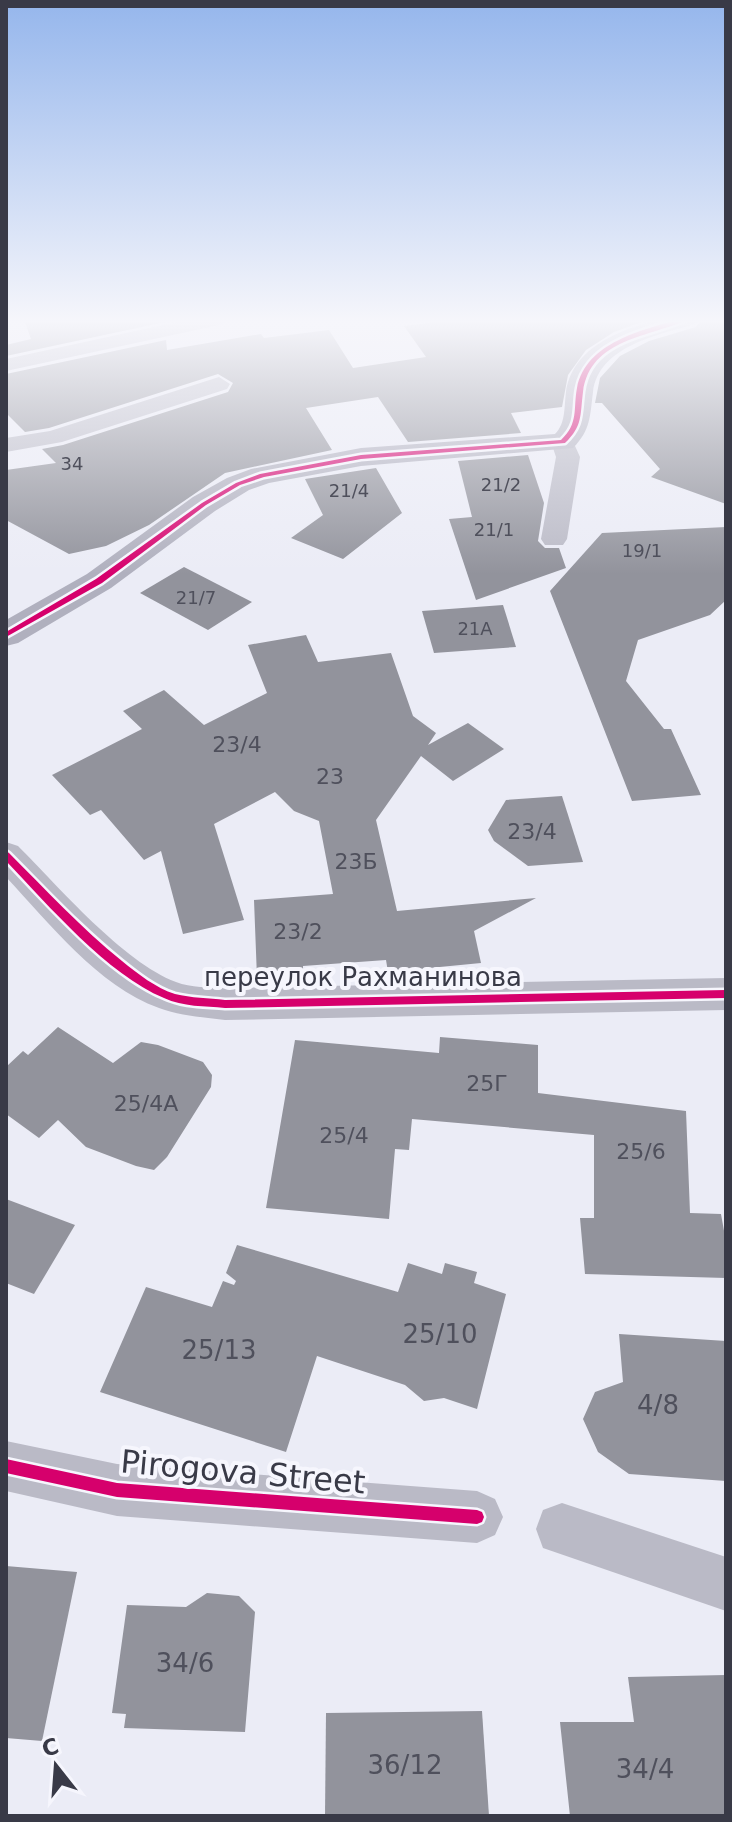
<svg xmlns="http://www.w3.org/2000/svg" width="732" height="1822" font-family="'DejaVu Sans',sans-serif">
<rect width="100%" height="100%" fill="#ebecf6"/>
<g fill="#92939c">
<polygon points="24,319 165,319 165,322 6,356 6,345 31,339"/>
<polygon points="458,319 650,319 614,332 586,350 568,375 562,407 511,413 521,433 408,442 378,397 306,408 332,450 225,473 149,525 106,546 69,554 6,520 6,470 56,463 42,449 63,445 228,392 233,383 218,374 49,428 25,432 6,413 6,374 166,340 167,350 261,334 264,338 329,330 353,368 426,357 404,326"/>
<polygon points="701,319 726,319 726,504 651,477 660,469 602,403 595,403 600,378 620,356 649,341 696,327"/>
<polygon points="528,455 544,503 538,541 545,548 559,548 566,568 476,600 449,519 472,517 458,461"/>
<polygon points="376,468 402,513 343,559 291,538 323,515 305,479"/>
<polygon points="726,527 726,600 710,615 638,640 626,681 664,729 671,729 701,795 632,801 550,591 602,533"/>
<polygon points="184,567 252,602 208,630 140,593"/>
<polygon points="503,605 516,647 434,653 422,611"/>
<polygon points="306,635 318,662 391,653 413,716 436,733 428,745 468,723 504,749 453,781 421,756 376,820 397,911 536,898 474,931 481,963 388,972 386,960 303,966 303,975 257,978 254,900 333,894 319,821 294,811 275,792 214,824 244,920 183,934 161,851 144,860 101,810 90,815 52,775 142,729 123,711 164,690 204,725 267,693 248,645"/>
<polygon points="562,796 583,862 528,866 494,841 488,830 506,800"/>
<polygon points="58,1027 113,1063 141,1042 158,1045 203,1062 212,1075 211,1087 167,1157 154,1170 136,1166 86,1147 58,1120 39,1138 6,1114 6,1067 23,1051 28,1055"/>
<polygon points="440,1037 538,1045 538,1093 686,1111 690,1213 721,1214 726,1242 726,1278 585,1274 580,1218 594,1218 594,1135 412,1119 409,1150 395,1149 389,1219 266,1208 295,1040 439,1053"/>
<polygon points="6,1199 75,1225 34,1294 6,1283"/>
<polygon points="237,1245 398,1292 408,1263 442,1274 445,1263 477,1272 474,1283 506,1294 477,1409 444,1398 424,1401 405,1385 317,1356 286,1452 100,1392 146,1287 212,1307 223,1281 234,1285 236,1281 226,1273"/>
<polygon points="619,1334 726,1341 726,1481 629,1474 598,1452 583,1419 595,1392 623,1382"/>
<polygon points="6,1566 77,1572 42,1741 6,1738"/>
<polygon points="207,1593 239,1596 255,1612 245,1732 124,1728 126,1714 112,1713 127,1605 186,1607"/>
<polygon points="726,1675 726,1816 570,1816 560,1722 634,1722 628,1677"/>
<polygon points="482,1711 489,1816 325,1816 326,1713"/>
</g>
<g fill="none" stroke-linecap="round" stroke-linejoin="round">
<g fill="#babac6" fill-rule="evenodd">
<polygon points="191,319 229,319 219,325 6,371 6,359"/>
<polygon points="219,377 230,384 227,389 62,442 6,452 6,438 50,431"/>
<polygon points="563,435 571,437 580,457 567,539 563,545 545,545 541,539 556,457 551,442 555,437"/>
<path d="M 6,842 L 18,846 C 59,887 123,962 176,982 C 191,988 209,987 225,988 L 726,978 L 726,1010 L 225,1020 C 202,1017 180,1016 159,1008 C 98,986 49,923 6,877 Z"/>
<polygon points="6,1441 117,1464 477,1491 495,1499 503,1517 495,1535 477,1543 117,1516 6,1491"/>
<polygon points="562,1503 726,1557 726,1611 543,1548 536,1529 543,1510"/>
</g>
<path fill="#b0b0be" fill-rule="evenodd" d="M 660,319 L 698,319 L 695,324 C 658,335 599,346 593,392 C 590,415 591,430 573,448 L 361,466 L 269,483 L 249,490 L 215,511 L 111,588 L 18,643 L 6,646 L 6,620 L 87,574 L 193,497 L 227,478 L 251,469 L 361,448 L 555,434 C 566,423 564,407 566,392 C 573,346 621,330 660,319 Z"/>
<g stroke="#f6f6fd" stroke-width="5">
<g id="cycleway">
<path d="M 680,319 L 689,319 C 651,337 590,338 583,392 C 580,415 583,426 565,443 L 361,459 L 264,477 L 240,485 L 206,505 L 102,583 L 6,637 L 6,632 L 96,579 L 202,503 L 236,483 L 260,474 L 361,455 L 561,440 C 579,423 573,409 577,388 C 586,342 643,330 680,319 Z"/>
<path d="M 6,851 L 9,853 C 46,890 81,928 122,961 C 138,974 156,988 175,994 C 191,998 209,998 225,1000 L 726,990 L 726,998 L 225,1008 C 205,1006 183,1007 164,998 C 108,975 48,905 6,861 Z"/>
<polygon points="6,1459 117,1483 477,1510 482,1512 484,1517 482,1522 477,1524 117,1497 6,1473"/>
</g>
</g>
<use href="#cycleway" fill="#d6006c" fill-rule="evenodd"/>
</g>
<linearGradient id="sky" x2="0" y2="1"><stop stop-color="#95b6ec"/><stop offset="0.56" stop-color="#f6f6fb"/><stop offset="1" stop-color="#f6f6fb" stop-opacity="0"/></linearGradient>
<rect width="732" height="574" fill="url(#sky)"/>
<g text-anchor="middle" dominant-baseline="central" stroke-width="8" stroke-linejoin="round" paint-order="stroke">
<g font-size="18" fill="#4f505c">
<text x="72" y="463">34</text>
<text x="501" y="484">21/2</text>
<text x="349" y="490">21/4</text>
<text x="494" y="529">21/1</text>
<text x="642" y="550">19/1</text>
<text x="196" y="597">21/7</text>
<text x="475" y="628">21А</text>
</g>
<g font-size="22" fill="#4f505c">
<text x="237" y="744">23/4</text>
<text x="330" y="776">23</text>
<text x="532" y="831">23/4</text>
<text x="356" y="861">23Б</text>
<text x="298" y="931">23/2</text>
<text x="487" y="1083">25Г</text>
<text x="146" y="1103">25/4А</text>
<text x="344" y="1135">25/4</text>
<text x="641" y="1151">25/6</text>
</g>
<g font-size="26" fill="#393a47" stroke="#f6f6fd">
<text x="363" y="977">переулок Рахманинова</text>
</g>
<g font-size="26" fill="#4f505c">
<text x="440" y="1334">25/10</text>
<text x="219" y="1350">25/13</text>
<text x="658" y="1405">4/8</text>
<text x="185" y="1663">34/6</text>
<text x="405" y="1765">36/12</text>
<text x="645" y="1769">34/4</text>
</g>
<g font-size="32" fill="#393a47" stroke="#f6f6fd">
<text transform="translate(243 1472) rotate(5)">Pirogova Street</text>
</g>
</g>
<rect width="732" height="1822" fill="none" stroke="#393a47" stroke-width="16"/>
<g transform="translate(56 1766) rotate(343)" stroke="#f6f6fd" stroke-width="6" paint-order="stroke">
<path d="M0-6L14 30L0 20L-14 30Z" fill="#393a47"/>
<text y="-12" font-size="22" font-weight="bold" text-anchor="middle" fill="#393a47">С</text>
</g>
</svg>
